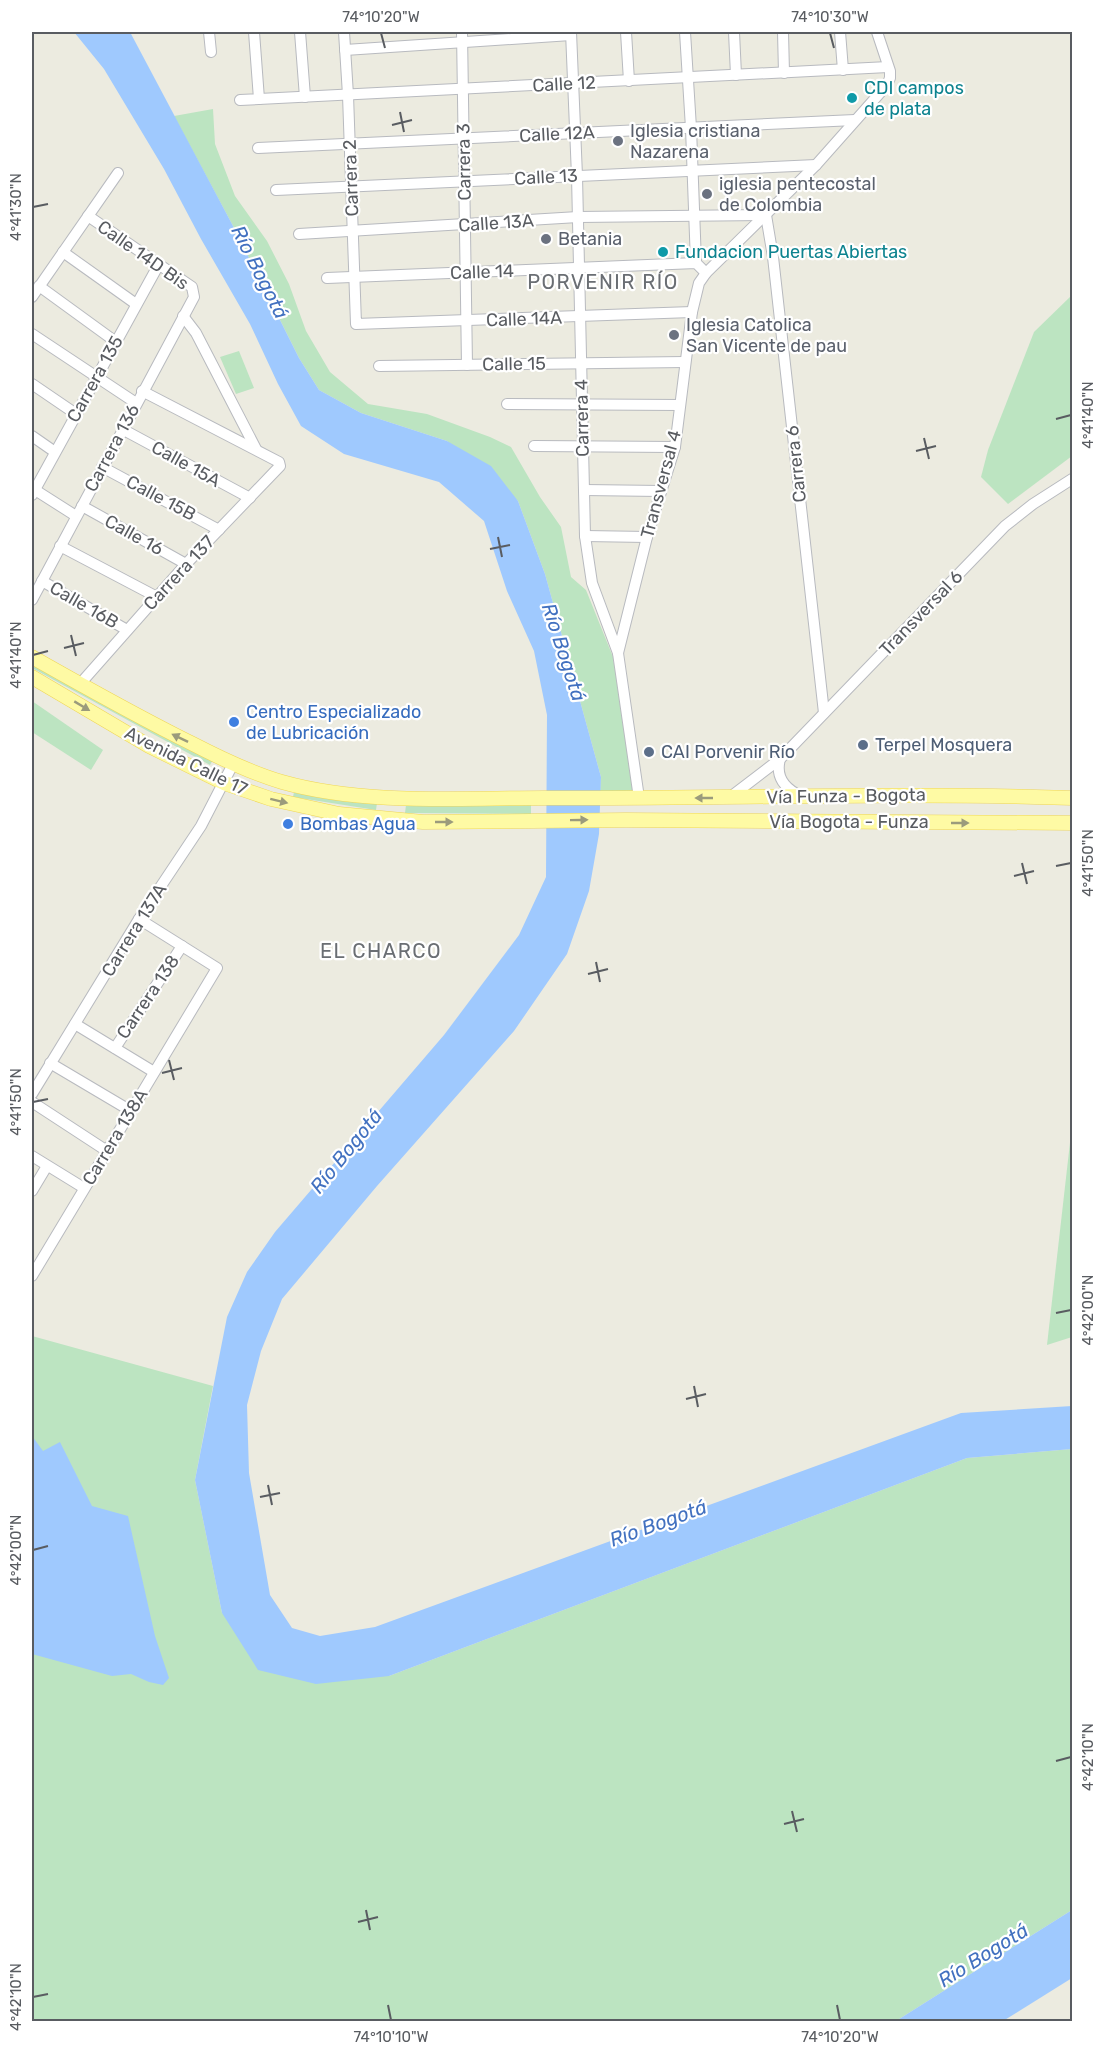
<svg xmlns="http://www.w3.org/2000/svg" width="1104" height="2053" font-family="Rubik,sans-serif">
<rect width="100%" height="100%" fill="#ecebe0"/>
<g fill="#bce4c1">
<polygon points="213,109 215,144 235,196 267,241 289,284 306,331 330,372 368,404 427,414 490,437 511,447 540,497 561,527 571,577 586,590 613,657 633,792 600,792 601,777 545,574 518,501 447,441 361,413 319,390 299,358 232,224 174,116"/>
<polygon points="1072,295 1072,456 1008,504 981,477 988,450 1034,332"/>
<polygon points="239,351 254,388 236,394 220,357"/>
<polygon points="32,662 214,758 210,765 32,668"/>
<polygon points="32,701 103,750 91,770 32,732"/>
<polygon points="294,792 345,801 377,803 376,810 293,797"/>
<polygon points="406,805 531,805 531,814 405,813"/>
<polygon points="1072,1125 1072,1337 1047,1345"/>
<polygon points="32,1336 213,1386 195,1480 222,1613 389,1676 967,1458 1072,1449 1072,1910 896,2021 32,2021"/>
</g>
<g fill="#9fc9fe">
<polygon points="74,32 130,32 232,224 299,358 319,390 361,413 447,441 491,466 518,501 545,574 601,777 599,834 589,891 567,954 514,1031 377,1186 282,1299 261,1351 247,1405 249,1473 270,1595 292,1628 320,1636 375,1627 961,1413 1072,1406 1072,1449 967,1458 389,1676 316,1684 258,1670 222,1613 195,1480 227,1317 247,1272 275,1232 444,1035 519,935 546,877 547,715 534,651 507,591 484,521 439,482 344,454 301,426 278,384 250,324 201,239 164,169 104,69"/>
<polygon points="32,1436 43,1451 60,1442 92,1506 128,1516 155,1636 169,1678 163,1685 149,1682 131,1674 112,1676 32,1654"/>
<polygon points="1072,1910 1072,1978 1003,2021 896,2021"/>
</g>
<g fill="none" stroke-linecap="round" stroke-linejoin="round">
<g stroke="#b8babf" stroke-width="12">
<g id="minor">
<polyline points="209,32 211,52"/>
<polyline points="254,32 259,99"/>
<polyline points="300,32 305,97"/>
<polyline points="344,32 348,95 356,324 692,312"/>
<polyline points="462,32 467,365"/>
<polyline points="571,32 577,176 585,536 592,583 618,653 639,798"/>
<polyline points="626,32 629,81"/>
<polyline points="685,32 691,128 696,263"/>
<polyline points="734,32 736,75"/>
<polyline points="783,32 784,73"/>
<polyline points="840,32 843,70"/>
<polyline points="345,50 571,35"/>
<polyline points="240,100 888,67"/>
<polyline points="258,148 855,120"/>
<polyline points="276,190 816,165"/>
<polyline points="766,215 773,257 824,713"/>
<polyline points="299,234 578,217 766,215"/>
<polyline points="63,252 136,304"/>
<polyline points="327,278 696,263 706,273"/>
<polyline points="39,286 116,342"/>
<polyline points="32,297 118,173"/>
<polyline points="183,316 196,333 256,449"/>
<polyline points="32,334 136,403"/>
<polyline points="379,366 685,362"/>
<polyline points="32,384 76,414"/>
<polyline points="507,404 680,405"/>
<polyline points="122,429 250,498"/>
<polyline points="32,436 55,452"/>
<polyline points="534,446 675,447"/>
<polyline points="102,467 219,530"/>
<polyline points="32,488 76,516"/>
<polyline points="584,490 661,491"/>
<polyline points="32,495 159,264"/>
<polyline points="82,506 186,564"/>
<polyline points="585,536 647,537"/>
<polyline points="60,546 157,597"/>
<polyline points="42,581 127,630"/>
<polyline points="32,600 194,297 192,287 88,216"/>
<polyline points="618,653 647,537 675,447 692,312 699,283 706,273 816,165 887,85 890,78 890,71 877,32"/>
<polyline points="80,684 186,564 280,466 279,462 142,391"/>
<path d="M 780,759 C 775,777 785,789 801,796"/>
<polyline points="729,798 780,759 1005,526 1033,504 1072,479"/>
<polyline points="75,1024 154,1072"/>
<polyline points="115,1048 182,946"/>
<polyline points="50,1063 131,1111"/>
<polyline points="32,1094 139,919 201,826 233,764"/>
<polyline points="32,1102 107,1151"/>
<polyline points="32,1156 84,1188"/>
<polyline points="32,1191 47,1166"/>
<polyline points="32,1276 217,968 139,919"/>
</g>
</g>
<g stroke="#efd656" stroke-width="15">
<g id="major">
<path d="M 32,657 C 85,687 138,717 193,744 C 222,759 251,773 282,782 C 363,805 461,798 545,798 C 721,799 897,792 1072,798"/>
<polyline points="32,677 149,746 224,783 271,799 339,814 423,822 626,820 1072,823"/>
</g>
</g>
<use href="#minor" stroke="#fff" stroke-width="10"/>
<use href="#major" stroke="#fefaa4" stroke-width="14"/>
</g>
<defs><path id="oneway-solid" d="M-6-.8H1V-3.2L6.5 0L1 3.2V.8H-6Z" transform="scale(1.5)"/></defs>
<g fill="#9b9b7c">
<use href="#oneway-solid" transform="translate(82 706) rotate(31)"/>
<use href="#oneway-solid" transform="translate(180 738) rotate(-154)"/>
<use href="#oneway-solid" transform="translate(704 798) rotate(180)"/>
<use href="#oneway-solid" transform="translate(279 801) rotate(14)"/>
<use href="#oneway-solid" transform="translate(579 820) rotate(-1)"/>
<use href="#oneway-solid" transform="translate(444 822)"/>
<use href="#oneway-solid" transform="translate(960 823)"/>
</g>
<path fill="none" stroke="#595c61" stroke-width="2" d="M 381,33 L 385,48M 830,33 L 834,48M 400,112 L 404,132M 392,125 L 412,120M 33,207 L 48,204M 1056,419 L 1071,415M 924,438 L 929,459M 916,451 L 936,446M 498,537 L 502,557M 490,549 L 510,545M 71,635 L 76,656M 64,648 L 84,643M 33,655 L 48,651M 1022,863 L 1027,884M 1056,866 L 1071,863M 1014,876 L 1034,871M 596,962 L 600,982M 588,974 L 608,969M 169,1060 L 174,1080M 162,1073 L 182,1068M 33,1102 L 48,1099M 1056,1313 L 1071,1310M 694,1386 L 698,1407M 686,1399 L 706,1394M 268,1485 L 272,1505M 260,1497 L 280,1493M 33,1550 L 48,1546M 1056,1761 L 1071,1757M 792,1811 L 797,1832M 784,1824 L 804,1819M 366,1910 L 370,1930M 358,1922 L 378,1917M 33,1997 L 48,1994M 388,2005 L 391,2020M 837,2005 L 840,2020"/>
<g fill="#0f9aa8" stroke="#fff" stroke-width="2">
<circle cx="852" cy="98" r="6"/>
<circle cx="663" cy="252" r="6"/>
</g>
<g fill="#6b7280" stroke="#fff" stroke-width="2">
<circle cx="618" cy="141" r="6"/>
<circle cx="707" cy="194" r="6"/>
<circle cx="546" cy="239" r="6"/>
<circle cx="674" cy="335" r="6"/>
</g>
<g fill="#3f7fe0" stroke="#fff" stroke-width="2">
<circle cx="234" cy="722" r="6"/>
<circle cx="288" cy="824" r="6"/>
</g>
<g fill="#5c6f8a" stroke="#fff" stroke-width="2">
<circle cx="863" cy="745" r="6"/>
<circle cx="649" cy="752" r="6"/>
</g>
<g text-anchor="middle" dominant-baseline="central" stroke-width="4.5" stroke-linejoin="round" paint-order="stroke">
<g font-size="18" fill="#595c61" stroke="#fff">
<text transform="translate(564 84) rotate(-3)">Calle 12</text>
<text transform="translate(557 134) rotate(-3)">Calle 12A</text>
<text transform="translate(464 162) rotate(-91)">Carrera 3</text>
<text transform="translate(546 177) rotate(-3)">Calle 13</text>
<text transform="translate(351 178) rotate(-92)">Carrera 2</text>
<text transform="translate(496 223) rotate(-4)">Calle 13A</text>
<text transform="translate(143 255) rotate(35)">Calle 14D Bis</text>
<text transform="translate(482 272) rotate(-2)">Calle 14</text>
<text transform="translate(524 319) rotate(-2)">Calle 14A</text>
<text transform="translate(514 364) rotate(-1)">Calle 15</text>
<text transform="translate(95 379) rotate(-61)">Carrera 135</text>
<text transform="translate(582 418) rotate(-91)">Carrera 4</text>
<text transform="translate(112 448) rotate(-62)">Carrera 136</text>
<text transform="translate(186 464) rotate(29)">Calle 15A</text>
<text transform="translate(796 464) rotate(-96)">Carrera 6</text>
<text transform="translate(661 484) rotate(-75)">Transversal 4</text>
<text transform="translate(161 498) rotate(28)">Calle 15B</text>
<text transform="translate(134 535) rotate(29)">Calle 16</text>
<text transform="translate(179 573) rotate(-47)">Carrera 137</text>
<text transform="translate(84 605) rotate(30)">Calle 16B</text>
<text transform="translate(921 613) rotate(-46)">Transversal 6</text>
<text transform="translate(186 761) rotate(26)">Avenida Calle 17</text>
<text transform="translate(846 796) rotate(-1)">Vía Funza - Bogota</text>
<text x="849" y="822">Vía Bogota - Funza</text>
<text transform="translate(134 930) rotate(-58)">Carrera 137A</text>
<text transform="translate(148 997) rotate(-56)">Carrera 138</text>
<text transform="translate(115 1137) rotate(-59)">Carrera 138A</text>
</g>
<g font-size="18" fill="#0d838f" stroke="#fff" text-anchor="start">
<text x="864" y="88">CDI campos<tspan x="864" dy="21">de plata</tspan></text>
<text x="675" y="252">Fundacion Puertas Abiertas</text>
</g>
<g font-size="18" fill="#5b616d" stroke="#fff" text-anchor="start">
<text x="630" y="131">Iglesia cristiana<tspan x="630" dy="21">Nazarena</tspan></text>
<text x="719" y="184">iglesia pentecostal<tspan x="719" dy="21">de Colombia</tspan></text>
<text x="558" y="239">Betania</text>
<text x="686" y="325">Iglesia Catolica<tspan x="686" dy="21">San Vicente de pau</tspan></text>
</g>
<g font-size="18" fill="#366cbe" stroke="#fff" text-anchor="start">
<text x="246" y="712">Centro Especializado<tspan x="246" dy="21">de Lubricación</tspan></text>
<text x="300" y="824">Bombas Agua</text>
</g>
<g font-size="18" fill="#4e5e75" stroke="#fff" text-anchor="start">
<text x="875" y="745">Terpel Mosquera</text>
<text x="661" y="752">CAI Porvenir Río</text>
</g>
<g font-size="20" font-style="italic" fill="#4271c0" stroke="#fff">
<text transform="translate(260 272) rotate(63)">Río Bogotá</text>
<text transform="translate(564 652) rotate(72)">Río Bogotá</text>
<text transform="translate(346 1151) rotate(-51)">Río Bogotá</text>
<text transform="translate(658 1523) rotate(-20)">Río Bogotá</text>
<text transform="translate(983 1955) rotate(-32)">Río Bogotá</text>
</g>
<g font-size="20" letter-spacing="1.5" fill="#6a6e73" stroke="#fff">
<text x="603" y="282">PORVENIR RÍO</text>
<text x="381" y="951">EL CHARCO</text>
</g>
</g>
<rect width="1104" height="2053" fill="none" stroke="#ffffff" stroke-width="66"/>
<rect x="33" y="33" width="1038" height="1987" fill="none" stroke="#595c61" stroke-width="2"/>
<g font-size="15" text-anchor="middle" fill="#595c61">
<text x="381" y="22">74°10'20"W</text>
<text x="830" y="22">74°10'30"W</text>
<text transform="translate(16 207) rotate(-90)" y="5">4°41'30"N</text>
<text transform="translate(1088 415) rotate(-90)" y="5">4°41'40"N</text>
<text transform="translate(16 655) rotate(-90)" y="5">4°41'40"N</text>
<text transform="translate(1088 863) rotate(-90)" y="5">4°41'50"N</text>
<text transform="translate(16 1102) rotate(-90)" y="5">4°41'50"N</text>
<text transform="translate(1088 1310) rotate(-90)" y="5">4°42'00"N</text>
<text transform="translate(16 1550) rotate(-90)" y="5">4°42'00"N</text>
<text transform="translate(1088 1757) rotate(-90)" y="5">4°42'10"N</text>
<text transform="translate(16 1997) rotate(-90)" y="5">4°42'10"N</text>
<text x="391" y="2042">74°10'10"W</text>
<text x="840" y="2042">74°10'20"W</text>
</g>
</svg>
